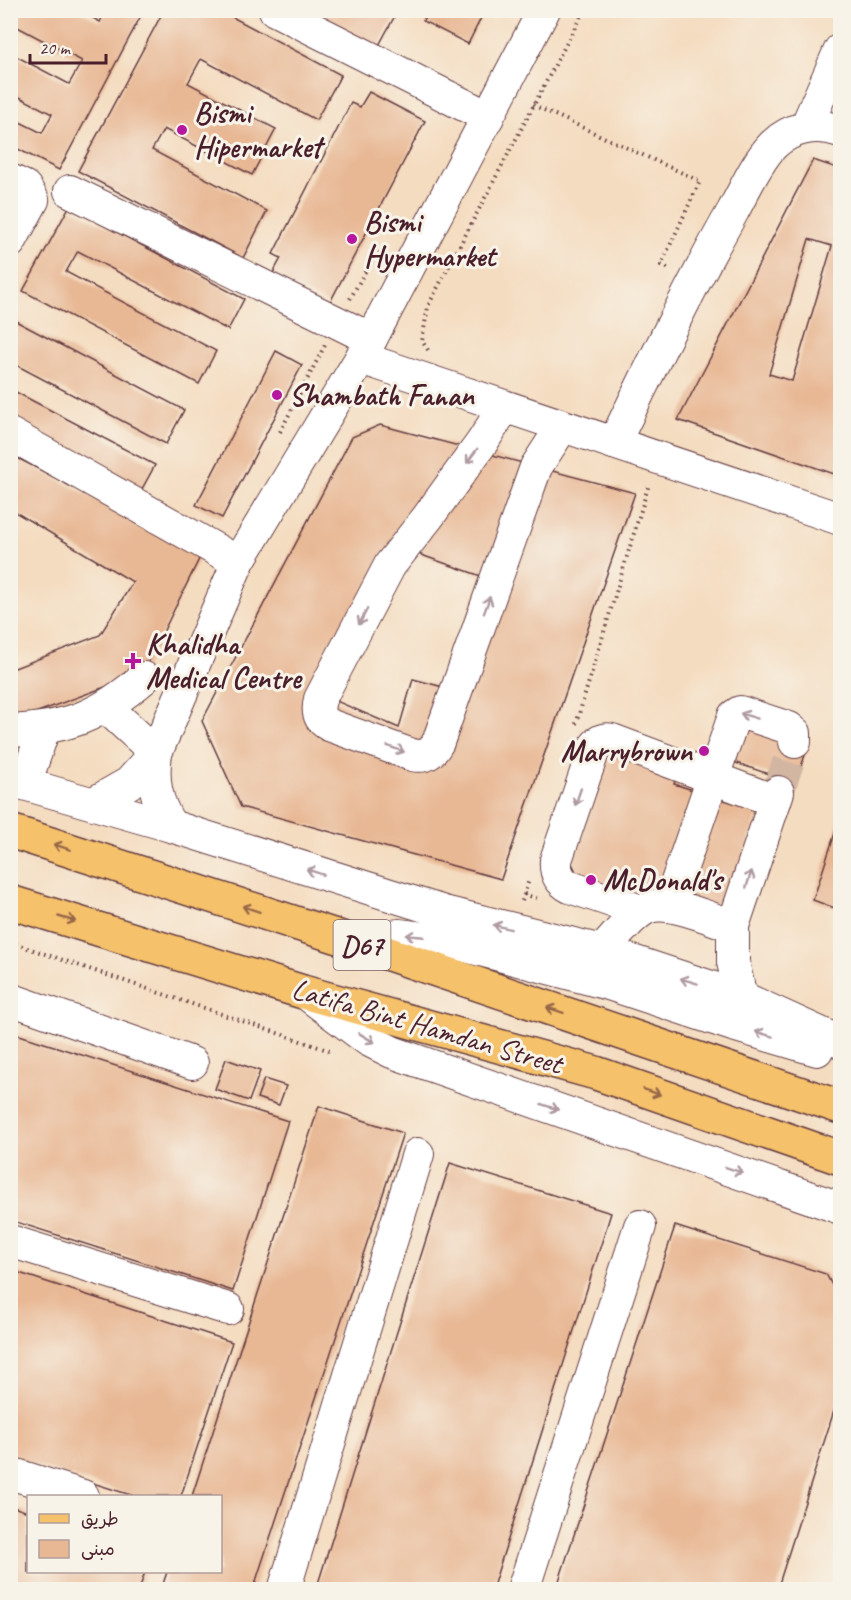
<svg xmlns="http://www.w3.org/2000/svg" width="851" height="1600" font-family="Caveat,'Playpen Sans Arabic',sans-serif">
<rect width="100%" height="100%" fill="#f7f3e8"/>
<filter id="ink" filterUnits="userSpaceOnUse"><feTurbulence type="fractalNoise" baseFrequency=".0167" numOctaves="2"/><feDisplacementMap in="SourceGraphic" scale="12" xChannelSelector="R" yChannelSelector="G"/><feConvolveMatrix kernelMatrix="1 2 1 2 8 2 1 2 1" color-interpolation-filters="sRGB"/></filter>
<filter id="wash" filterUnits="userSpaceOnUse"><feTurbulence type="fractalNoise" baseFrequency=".008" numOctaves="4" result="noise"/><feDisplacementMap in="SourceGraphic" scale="24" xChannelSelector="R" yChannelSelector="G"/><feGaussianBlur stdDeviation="1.35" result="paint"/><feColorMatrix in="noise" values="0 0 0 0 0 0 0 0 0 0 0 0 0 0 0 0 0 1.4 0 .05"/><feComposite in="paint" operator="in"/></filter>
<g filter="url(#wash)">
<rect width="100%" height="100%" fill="#f4dcc0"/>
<g id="blocks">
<g fill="#e8b894" fill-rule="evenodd">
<polygon points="10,10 78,10 100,22 106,10 144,10 59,170 10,145 10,117 42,133 52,114 10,92 10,53 69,84 82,61 10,23"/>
<polygon points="164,10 219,10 341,75 316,120 201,59 188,83 276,129 252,175 164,129 152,150 267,211 243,258 78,171"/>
<polygon points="308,10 398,10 378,47"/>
<polygon points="428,10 485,10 468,44 423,21"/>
<polygon points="369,92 425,121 329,304 272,275 281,258 273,254 351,103 360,107"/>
<path d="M 813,160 L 840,169 L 840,476 L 678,420 ZM 809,239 L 832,246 L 792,381 L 769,374 Z"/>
<polygon points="69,207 244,299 228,330 78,251 66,272 216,351 199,384 23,291"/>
<polygon points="10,318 184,410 166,444 16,365 10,375"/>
<polygon points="276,351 302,365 222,518 196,505"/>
<polygon points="10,389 155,465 137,498 10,431"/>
<path d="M 380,425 L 635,493 L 501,879 L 241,807 L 202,721 L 352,437 ZM 407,550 L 481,576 L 443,687 L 413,679 L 399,728 L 329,698 Z"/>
<polygon points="10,454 201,555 143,673 16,720 10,719 10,666 15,668 100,635 133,582 10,509"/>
<polygon points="742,724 808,746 791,797 767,789 772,775 730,761"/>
<polygon points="602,752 677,775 674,784 759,811 724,914 642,887 638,898 579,878 567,853"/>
<polygon points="840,818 840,910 813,900"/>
<polygon points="10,1032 288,1121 233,1291 10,1220"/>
<polygon points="226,1059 260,1071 249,1101 215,1089"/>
<polygon points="264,1079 286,1086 279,1105 257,1098"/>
<polygon points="319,1106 403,1133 253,1590 161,1590 167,1572 220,1572 220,1496 192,1496"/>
<polygon points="450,1163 611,1213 492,1590 316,1590"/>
<polygon points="675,1226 826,1274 840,1300 840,1392 777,1590 556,1590"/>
<polygon points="10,1270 232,1342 181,1496 134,1496 10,1457"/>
<polygon points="10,1506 28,1512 28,1572 145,1572 139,1590 10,1590"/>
</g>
</g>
</g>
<g filter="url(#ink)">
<use href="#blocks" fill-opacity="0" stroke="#643b41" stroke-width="1.5"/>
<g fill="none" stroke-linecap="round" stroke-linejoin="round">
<polyline stroke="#d2b6a2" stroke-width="32" stroke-dasharray="32 16" stroke-linecap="butt" points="778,792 795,742"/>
<g stroke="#643b41" stroke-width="34">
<g id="minor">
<polyline points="275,10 488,117"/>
<polyline points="806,127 840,50"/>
<polyline points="10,180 25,187 33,200 10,242"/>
<polyline points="70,191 371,339"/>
<polyline points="361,358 840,519"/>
<path d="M 504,407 L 483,441 L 428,517 L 390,565 L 320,699 C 317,711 318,719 329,725 L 412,755 C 426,758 432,753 438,742 L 536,467 L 562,427"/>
<polyline points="10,434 238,562"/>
<path d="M 614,443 C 652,365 690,287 733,211 C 744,191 757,161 773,145 C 791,127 817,123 840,131"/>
<polyline points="106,707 156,753"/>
<path d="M 10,731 C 69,728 99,716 144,678"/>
<path d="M 156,753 C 152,781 156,802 171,826"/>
<polyline points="10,780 171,826 444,912 602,951 741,997 840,1042"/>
<polyline points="25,784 44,729"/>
<polyline points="94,803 129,783 156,753 238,562 361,358 544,10"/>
<polyline points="669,905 734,716 740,712 789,728 795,733 795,742"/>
<path d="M 641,911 L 570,887 C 559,881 555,872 556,860 L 595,746 C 599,740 605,738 612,740 L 775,801"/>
<polyline points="351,941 399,935 447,941 609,984 736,1026 817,1050"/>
<path d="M 602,951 C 614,939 630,917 645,909 C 666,897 711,919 733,926"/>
<polyline points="304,992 368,1040 392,1052 840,1208"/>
<polyline points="741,997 733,962 733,926 778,792"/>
<polyline points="10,999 192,1063"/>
<polyline points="10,1241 228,1309"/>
<polyline points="10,1473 83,1496"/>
<polyline points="284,1590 418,1154"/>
<polyline points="523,1590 640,1226"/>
</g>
</g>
<g stroke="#643b41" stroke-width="36">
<g id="major">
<polyline points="10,831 351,941 840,1107"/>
<polyline points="10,902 303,992 596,1073 840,1158"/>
</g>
</g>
<g stroke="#643b41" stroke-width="4" stroke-dasharray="1.5 4.5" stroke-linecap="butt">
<polyline points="533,105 700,181 661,265 671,270"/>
<polyline points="350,299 371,261 384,249"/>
<polyline points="428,350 422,341 428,306 584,10"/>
<polyline points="280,432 325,345"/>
<polyline points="576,724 649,484"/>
<polyline points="524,894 538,899"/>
<polyline points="522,901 529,880"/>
<polyline points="10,942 333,1052"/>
</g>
<use href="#minor" stroke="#fff" stroke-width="32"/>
<use href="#major" stroke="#f5c16b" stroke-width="33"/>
</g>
<defs><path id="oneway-shaft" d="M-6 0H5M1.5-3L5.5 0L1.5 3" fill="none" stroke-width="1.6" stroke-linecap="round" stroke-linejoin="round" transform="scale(1.5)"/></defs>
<g stroke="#ae9aa0">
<use href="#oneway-shaft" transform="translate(472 456) rotate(126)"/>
<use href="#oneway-shaft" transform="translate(487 605) rotate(-70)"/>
<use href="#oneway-shaft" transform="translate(363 617) rotate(118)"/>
<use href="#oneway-shaft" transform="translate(749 716) rotate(-163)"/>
<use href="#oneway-shaft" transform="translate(396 749) rotate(20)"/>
<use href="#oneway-shaft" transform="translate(578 797) rotate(109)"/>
<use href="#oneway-shaft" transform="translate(315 872) rotate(-162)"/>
<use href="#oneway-shaft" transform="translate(749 879) rotate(-72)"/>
<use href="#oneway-shaft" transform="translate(502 927) rotate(-166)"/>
<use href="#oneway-shaft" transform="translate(415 936) rotate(-175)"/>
<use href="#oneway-shaft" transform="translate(689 981) rotate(-163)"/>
<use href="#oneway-shaft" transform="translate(764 1034) rotate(-163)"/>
<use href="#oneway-shaft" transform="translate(367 1038) rotate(31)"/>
<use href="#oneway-shaft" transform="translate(550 1107) rotate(19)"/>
<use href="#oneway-shaft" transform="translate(734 1170) rotate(19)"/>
</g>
<g stroke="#976848">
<use href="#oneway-shaft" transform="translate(62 847) rotate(-162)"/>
<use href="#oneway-shaft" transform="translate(251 909) rotate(-162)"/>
<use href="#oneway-shaft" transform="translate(67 919) rotate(16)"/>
<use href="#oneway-shaft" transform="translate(555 1010) rotate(-161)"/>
<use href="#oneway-shaft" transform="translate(652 1092) rotate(19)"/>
</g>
</g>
<g fill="#b5179e" stroke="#f7f3e8" stroke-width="2">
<circle cx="182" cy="130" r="6"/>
<circle cx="352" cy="239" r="6"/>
<circle cx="277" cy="395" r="6"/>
<path d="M130 652h6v6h6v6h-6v6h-6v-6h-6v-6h6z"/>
<circle cx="704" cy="751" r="6"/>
<circle cx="591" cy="880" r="6"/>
</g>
<g text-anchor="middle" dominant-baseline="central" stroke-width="6" stroke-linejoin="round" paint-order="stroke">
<rect fill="#f7f3e8" stroke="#7e5f64" stroke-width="1.5" x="333.5" y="920" width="57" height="50" rx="4.5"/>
<g font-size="28" font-weight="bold" fill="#4a1f2b">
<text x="362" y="945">D67</text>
</g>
<g font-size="30" font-weight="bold" fill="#4a1f2b" stroke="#f7f3e8" text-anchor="start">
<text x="194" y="113">Bismi<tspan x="194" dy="34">Hipermarket</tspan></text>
<text x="364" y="222">Bismi<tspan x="364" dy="34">Hypermarket</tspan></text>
<text x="289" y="395">Shambath Fanan</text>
<text x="146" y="644">Khalidha<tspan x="146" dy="34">Medical Centre</tspan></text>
<text x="692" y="751" text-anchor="end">Marrybrown</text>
<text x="603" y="880">McDonald's</text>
</g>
<g font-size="30" fill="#4a1f2b" stroke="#f7f3e8">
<text transform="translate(427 1026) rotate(16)">Latifa Bint Hamdan Street</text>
</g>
</g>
<rect width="851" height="1600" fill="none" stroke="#f7f3e8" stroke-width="36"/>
<rect x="27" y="1495" width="195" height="78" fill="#f7f3e8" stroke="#b29e9c" stroke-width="1.5"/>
<rect x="39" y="1514" width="30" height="9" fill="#f5c16b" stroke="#b29e9c" stroke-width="1.5"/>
<text x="81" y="1525" font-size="18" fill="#4a1f2b">طريق</text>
<rect x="39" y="1540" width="30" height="18" fill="#e8b894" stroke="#b29e9c" stroke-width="1.5"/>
<text x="81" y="1555" font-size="18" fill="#4a1f2b">مبنى</text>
<path d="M30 54v9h76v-9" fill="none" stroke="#4a1f2b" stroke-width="3"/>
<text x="39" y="54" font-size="18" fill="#4a1f2b" stroke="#f7f3e8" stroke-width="4.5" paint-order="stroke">20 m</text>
</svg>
